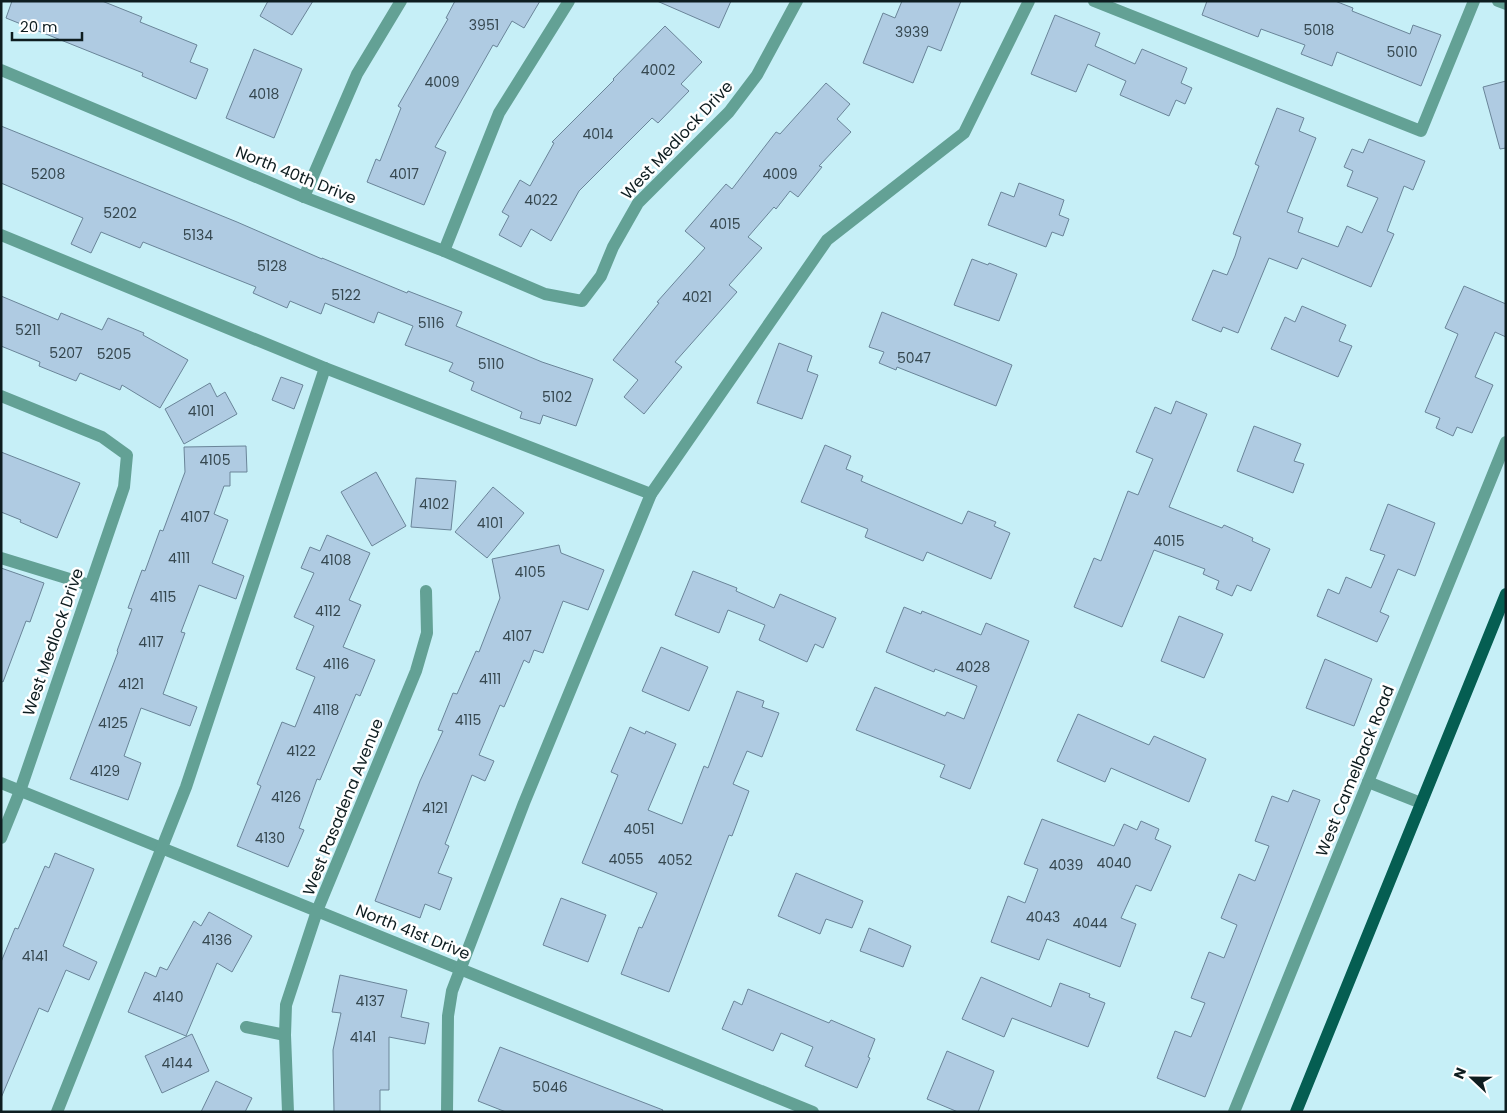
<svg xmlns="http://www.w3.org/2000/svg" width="1507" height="1113" font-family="Poppins,sans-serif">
<rect width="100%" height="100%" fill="#c6eff7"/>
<g fill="#afcbe2" stroke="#6a8599">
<polygon points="12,1 102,1 142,17 140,22 197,45 190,62 208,69 196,99 142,76 143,73 6,18"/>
<polygon points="268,1 313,1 292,35 260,16"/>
<polygon points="455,1 540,1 524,28 512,21 497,47 493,45 435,147 446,152 424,205 367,182 376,159 380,161 401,108 398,106 448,19 446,18"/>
<polygon points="657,1 731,1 719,28"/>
<polygon points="902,1 961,1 941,51 928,46 913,83 863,63 883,13 895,18"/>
<polygon points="1207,1 1335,1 1353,8 1352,11 1410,34 1413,25 1441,35 1421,86 1337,52 1332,66 1301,54 1305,45 1261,29 1258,37 1202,15"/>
<polygon points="1055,15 1100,33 1095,46 1135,64 1142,49 1187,68 1181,83 1192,88 1185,104 1176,100 1169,116 1120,95 1126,81 1088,64 1076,92 1031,74"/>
<polygon points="665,26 702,62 681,84 689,91 658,123 652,118 579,191 551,241 531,229 521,247 499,235 509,216 502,212 520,180 530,186 554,143 552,142 614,80 613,79"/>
<polygon points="254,49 302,69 274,138 226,118"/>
<polygon points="1506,81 1506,148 1500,149 1483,87"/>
<polygon points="826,83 850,104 837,119 851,132 819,166 822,167 798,197 790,191 776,209 774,207 748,237 762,248 729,285 737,292 675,362 682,367 644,414 624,397 638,380 613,360 659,303 657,302 705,248 685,231 726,184 732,189 776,132 780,134"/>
<polygon points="1277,108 1304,118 1299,131 1316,138 1287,212 1303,218 1298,232 1338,247 1347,226 1362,233 1378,198 1347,186 1353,171 1344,167 1352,149 1363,153 1369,139 1425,161 1413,190 1404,186 1387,231 1394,234 1371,287 1302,258 1297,269 1269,258 1238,333 1223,327 1221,332 1192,320 1213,270 1227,275 1235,256 1241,237 1233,234 1259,166 1255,164"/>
<polygon points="1,126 237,222 322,259 322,258 407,293 408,291 462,312 456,326 542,362 593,379 576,426 543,415 540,424 520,418 522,412 471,390 474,382 449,371 453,363 405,345 413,326 378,312 374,323 325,303 321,314 290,301 287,308 253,293 256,287 143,242 140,248 101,232 91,253 71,244 83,218 1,183"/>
<polygon points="1019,183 1064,200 1059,215 1069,219 1063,236 1052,232 1046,247 988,225 1001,192 1014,197"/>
<polygon points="972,259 988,265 989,263 1017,274 999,321 954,305"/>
<polygon points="1464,286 1506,304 1506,337 1495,332 1475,377 1493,385 1472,433 1457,427 1453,436 1436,428 1440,418 1425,412 1458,334 1445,328"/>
<polygon points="1,296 58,320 61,313 102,330 108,318 144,333 143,335 188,360 160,408 122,385 120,390 80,373 76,381 39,366 40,362 1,346"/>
<polygon points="1302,306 1346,325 1339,341 1352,346 1338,377 1271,349 1285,317 1295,322"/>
<polygon points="882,312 1012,365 996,406 897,367 896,370 879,363 884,352 869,347"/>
<polygon points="779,343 812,356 807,371 818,375 802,419 757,403"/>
<polygon points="281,377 303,385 294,409 272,400"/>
<polygon points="210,383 217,397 225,392 237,414 184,444 165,409"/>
<polygon points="1176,401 1207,414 1169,507 1222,528 1224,525 1253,538 1252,541 1270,549 1251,591 1237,585 1232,596 1216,589 1219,581 1203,574 1205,569 1154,550 1122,627 1074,607 1094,558 1101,561 1128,491 1138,495 1153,459 1136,452 1155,407 1171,414"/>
<polygon points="1254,426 1301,444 1294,461 1304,464 1293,493 1237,471"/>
<polygon points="825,445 851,456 846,469 863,476 861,481 962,524 968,511 996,522 994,526 1010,533 991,579 927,552 923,561 865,537 868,529 801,502"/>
<polygon points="246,446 247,472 230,472 230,486 224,486 214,514 228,520 212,563 244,576 236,599 199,585 181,632 185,633 163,694 197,707 190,726 141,708 124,756 141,763 128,800 70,779 118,652 117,651 132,609 128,608 142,570 145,571 160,530 163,531 185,472 184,447"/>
<polygon points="1,452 80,483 57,538 20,522 21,520 1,512"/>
<polygon points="376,472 406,526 372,546 341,492"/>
<polygon points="416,478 456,481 451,530 411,527"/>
<polygon points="493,487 524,513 487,558 455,532"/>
<polygon points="1388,504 1435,523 1415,576 1398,569 1380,612 1389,616 1377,642 1317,616 1328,589 1339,594 1346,577 1371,588 1385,555 1370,550"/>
<polygon points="327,535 370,553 349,600 361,605 343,647 375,660 360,696 356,694 320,780 317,779 299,828 304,830 288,867 237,846 261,786 257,784 282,722 295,727 315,677 296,669 314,626 294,617 314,573 301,568 310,547 320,551"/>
<polygon points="559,545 561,553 604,570 588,610 563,601 543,653 534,650 529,663 524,660 504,707 500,705 479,755 494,761 485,781 472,775 445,844 449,846 438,873 452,878 440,910 425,904 420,918 375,901 420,781 443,731 438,730 453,693 457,694 476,651 479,652 500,598 492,559"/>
<polygon points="1,568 44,583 30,622 26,621 3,682 1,681"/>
<polygon points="693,571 737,588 736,591 774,608 780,594 836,618 823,648 815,644 807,662 759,640 765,625 728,610 719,633 675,615"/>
<polygon points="904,607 921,614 922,611 981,635 986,623 1029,641 970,789 940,777 945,765 856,730 875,687 945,716 947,712 964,719 977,686 935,669 934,672 886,652"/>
<polygon points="1179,616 1223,634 1204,678 1161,661"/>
<polygon points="661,647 708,667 689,711 642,691"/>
<polygon points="1325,659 1372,679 1354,726 1306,708"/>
<polygon points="737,691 764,701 762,707 779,713 762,757 747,751 733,784 749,791 732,836 729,835 669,992 621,974 639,927 642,928 657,893 582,863 618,775 611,772 630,727 645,734 646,731 676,744 648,810 682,824 704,766 708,768"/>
<polygon points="1078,714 1149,745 1154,736 1206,759 1189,802 1111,768 1105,782 1057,761"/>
<polygon points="1293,790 1320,800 1205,1097 1157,1078 1175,1031 1191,1037 1205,1003 1191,998 1209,952 1224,958 1237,925 1221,918 1239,874 1255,881 1269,846 1255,841 1272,796 1288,802"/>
<polygon points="1042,819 1114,846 1124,824 1137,830 1141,821 1159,829 1155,839 1171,846 1151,891 1136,885 1121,918 1136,924 1120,967 1047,939 1039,960 991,942 1008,896 1025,903 1038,869 1024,864"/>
<polygon points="55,853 94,869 63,946 97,962 89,980 66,970 48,1012 39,1008 1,1098 1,962 15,928 18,929 45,866 49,868"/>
<polygon points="796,873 863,901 852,928 826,919 820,934 778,916"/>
<polygon points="561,898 606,915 588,962 543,945"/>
<polygon points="209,912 252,936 232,972 217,963 186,1036 128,1012 145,972 156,977 160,967 167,970 194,921 201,926"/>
<polygon points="869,928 911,946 903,967 860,951"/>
<polygon points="340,975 407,990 401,1017 429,1023 425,1044 389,1037 389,1090 380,1090 380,1112 334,1112 333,1050 341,1013 332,1012"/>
<polygon points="981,977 1051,1007 1060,983 1090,994 1089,997 1105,1003 1088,1047 1012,1018 1004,1037 962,1019"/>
<polygon points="748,989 829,1023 831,1020 875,1039 868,1057 870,1058 857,1088 805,1066 813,1047 781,1033 773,1051 722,1029 734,1001 742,1005"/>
<polygon points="192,1034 209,1071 162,1093 145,1056"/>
<polygon points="500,1047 663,1110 662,1112 506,1112 478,1101"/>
<polygon points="947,1051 994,1071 978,1112 958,1112 927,1099"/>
<polygon points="216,1081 252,1098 245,1112 201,1112"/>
</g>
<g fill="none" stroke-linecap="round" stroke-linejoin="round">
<g stroke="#63a195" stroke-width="12">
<polyline points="1094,1 1421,131 1474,1"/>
<polyline points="1498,1 1506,4"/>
<polyline points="1,70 304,197 444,251 545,294 582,301 601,276 613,247 638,203 729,112 757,75 797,1"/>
<polyline points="304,197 357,74 401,1"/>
<polyline points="1,235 325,368 651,494"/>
<polyline points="444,251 499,113 569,1"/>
<polyline points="1,396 102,437 127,455 124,487 20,791 1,838"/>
<polyline points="1,558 89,585"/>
<polyline points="1368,782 1421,803"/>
<polyline points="1,783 813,1112"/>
<polyline points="246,1027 285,1035"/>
<polyline points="57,1112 186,787 325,368"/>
<polyline points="288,1112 285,1035 286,1005 317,911 416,671 427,633 426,591"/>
<polyline points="447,1112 448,1016 452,991 524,803 651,494 827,240 964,133 1029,1"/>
<polyline points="1234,1112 1506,442"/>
</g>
<polyline stroke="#055e52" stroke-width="12" points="1296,1112 1506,594"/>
</g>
<g text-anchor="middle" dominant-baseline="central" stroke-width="5" stroke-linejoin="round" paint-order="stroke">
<g font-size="14" fill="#364850">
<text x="484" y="25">3951</text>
<text x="1319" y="30">5018</text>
<text x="912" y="32">3939</text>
<text x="1402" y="52">5010</text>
<text x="658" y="70">4002</text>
<text x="442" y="82">4009</text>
<text x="264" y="94">4018</text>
<text x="598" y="134">4014</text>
<text x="48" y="174">5208</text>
<text x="404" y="174">4017</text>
<text x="780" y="174">4009</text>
<text x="541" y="200">4022</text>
<text x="120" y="213">5202</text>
<text x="725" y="224">4015</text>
<text x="198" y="235">5134</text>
<text x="272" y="266">5128</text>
<text x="346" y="295">5122</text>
<text x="697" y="297">4021</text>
<text x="431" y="323">5116</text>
<text x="28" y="330">5211</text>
<text x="66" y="353">5207</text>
<text x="114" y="354">5205</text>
<text x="914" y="358">5047</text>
<text x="491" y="364">5110</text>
<text x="557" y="397">5102</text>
<text x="201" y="411">4101</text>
<text x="215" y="460">4105</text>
<text x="434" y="504">4102</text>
<text x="195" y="517">4107</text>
<text x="490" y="523">4101</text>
<text x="1169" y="541">4015</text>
<text x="179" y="558">4111</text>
<text x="336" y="560">4108</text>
<text x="530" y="572">4105</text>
<text x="163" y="597">4115</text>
<text x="328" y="611">4112</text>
<text x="517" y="636">4107</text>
<text x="151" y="642">4117</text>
<text x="336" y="664">4116</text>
<text x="973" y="667">4028</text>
<text x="490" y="679">4111</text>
<text x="131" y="684">4121</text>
<text x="326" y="710">4118</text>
<text x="468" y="720">4115</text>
<text x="113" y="723">4125</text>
<text x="301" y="751">4122</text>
<text x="105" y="771">4129</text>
<text x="286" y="797">4126</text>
<text x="435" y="808">4121</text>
<text x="639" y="829">4051</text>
<text x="270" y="838">4130</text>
<text x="626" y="859">4055</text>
<text x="675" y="860">4052</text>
<text x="1114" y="863">4040</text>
<text x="1066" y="865">4039</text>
<text x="1043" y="917">4043</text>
<text x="1090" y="923">4044</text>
<text x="217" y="940">4136</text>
<text x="35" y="956">4141</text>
<text x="168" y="997">4140</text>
<text x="370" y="1001">4137</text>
<text x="363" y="1037">4141</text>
<text x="177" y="1063">4144</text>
<text x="550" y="1087">5046</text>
</g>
<g font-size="16" fill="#0e1d20" stroke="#fff">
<text transform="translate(677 140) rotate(-47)">West Medlock Drive</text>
<text transform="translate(296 175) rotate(22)">North 40th Drive</text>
<text transform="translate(53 642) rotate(-71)">West Medlock Drive</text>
<text transform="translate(1355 771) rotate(-68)">West Camelback Road</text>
<text transform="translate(343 807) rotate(-68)">West Pasadena Avenue</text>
<text transform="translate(413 932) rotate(22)">North 41st Drive</text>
</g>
</g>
<rect width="1507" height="1113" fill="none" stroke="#0e1d20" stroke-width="5"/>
<g transform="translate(1472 1078) rotate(292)" stroke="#ffffff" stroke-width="4" paint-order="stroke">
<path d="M0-4L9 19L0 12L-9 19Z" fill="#0e1d20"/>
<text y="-8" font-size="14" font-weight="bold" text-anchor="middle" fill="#0e1d20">N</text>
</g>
<path d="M12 32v8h70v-8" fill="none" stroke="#0e1d20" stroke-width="2.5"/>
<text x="20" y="32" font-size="15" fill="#0e1d20" stroke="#ffffff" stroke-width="4" paint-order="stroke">20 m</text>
</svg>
